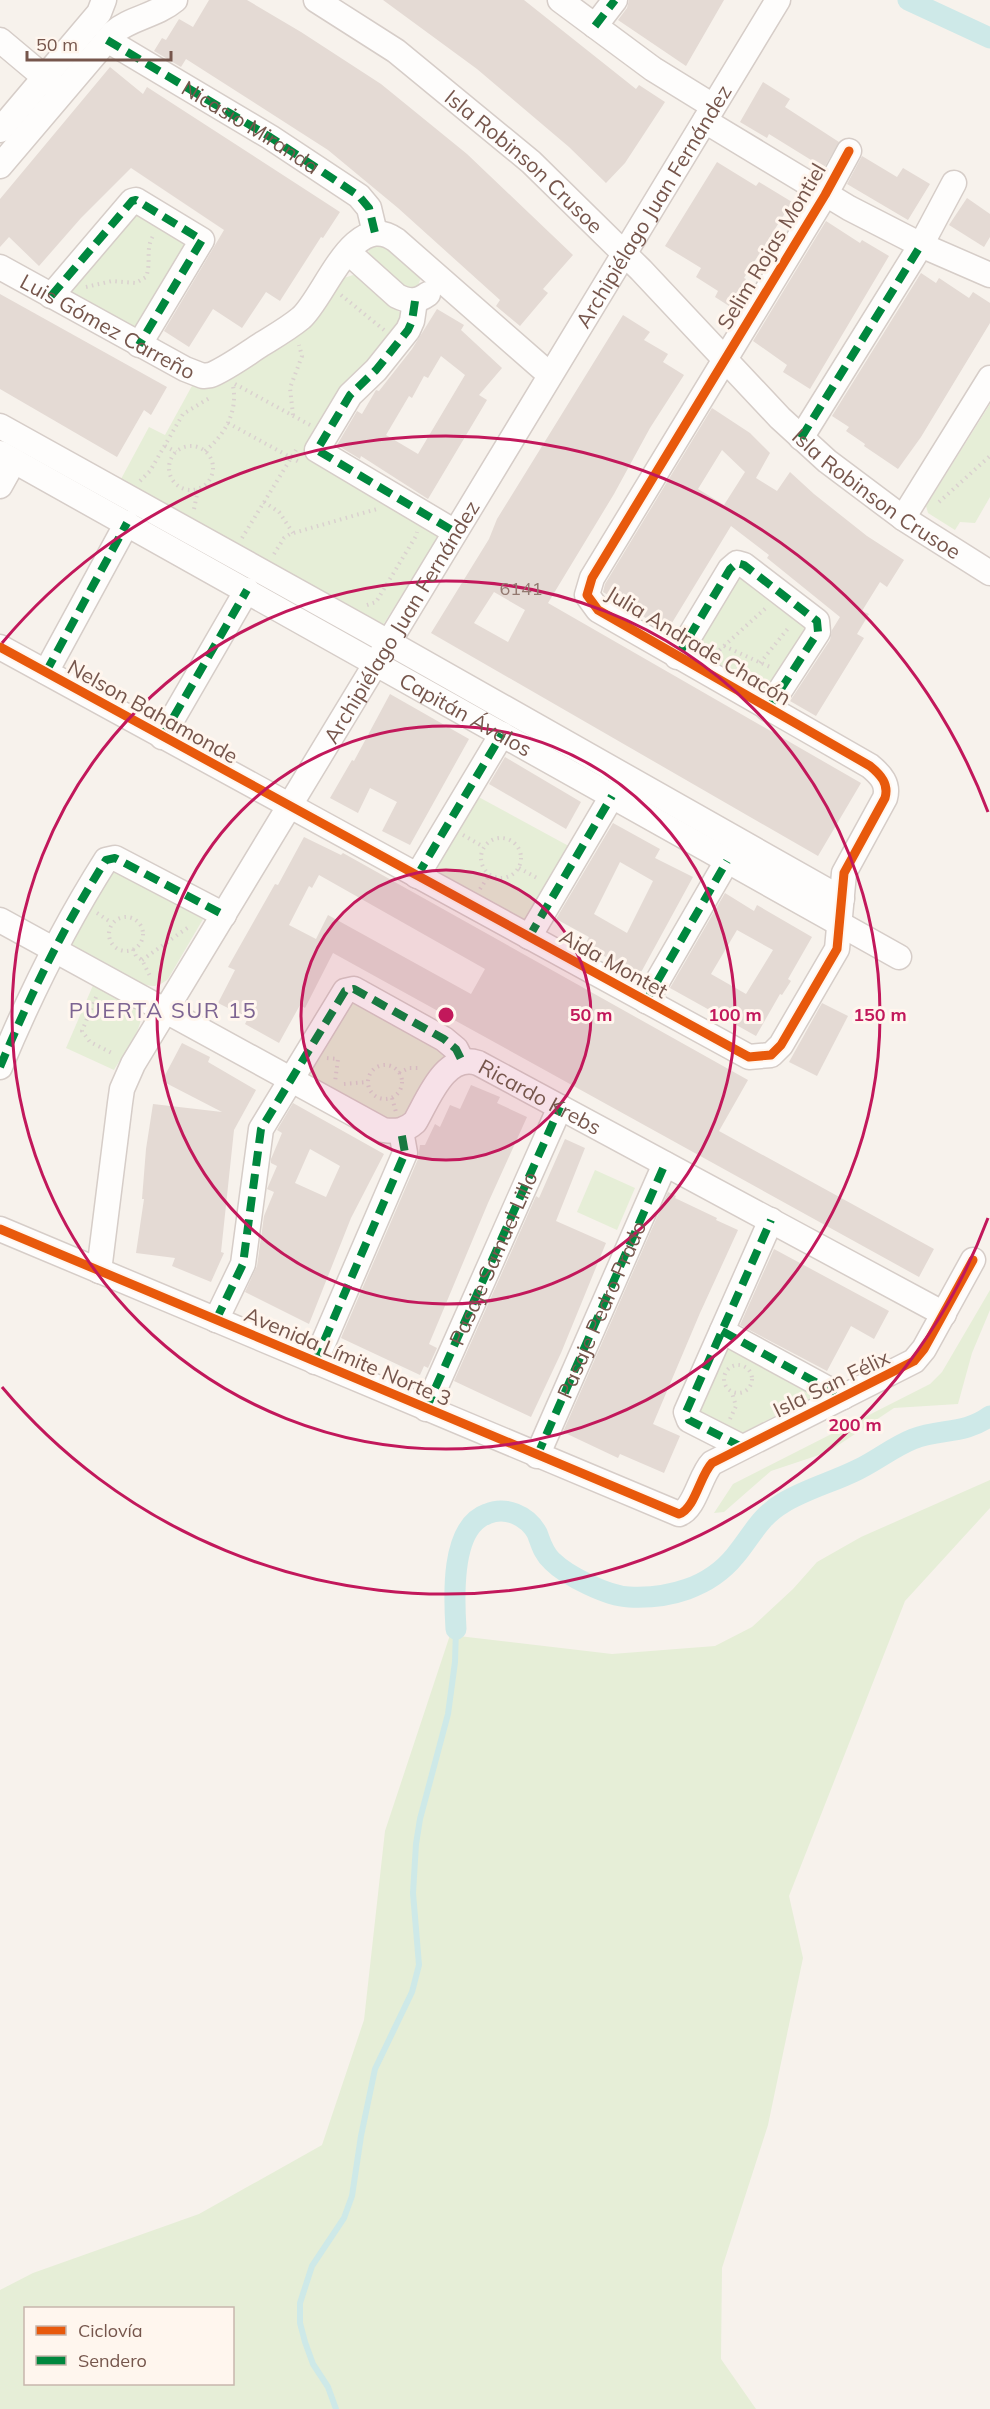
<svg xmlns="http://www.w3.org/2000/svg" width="990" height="2409" font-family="Mulish,sans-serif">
<rect width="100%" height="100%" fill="#f7f2ec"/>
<g fill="#e6eed7" fill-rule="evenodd">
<polygon points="147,212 192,249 134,330 64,289 128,213"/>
<polygon points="384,244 421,277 418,286 413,289 404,288 368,255 369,247"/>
<polygon points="353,275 358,276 404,316 306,453 432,526 437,537 436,541 383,625 375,623 121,479 149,427 165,435 193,384 341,279"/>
<polygon points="990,404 990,497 975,523 960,522 955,530 928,513 926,506"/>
<polygon points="738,570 813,624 769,696 697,659 691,646"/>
<polygon points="473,794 576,850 526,923 433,871"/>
<path d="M 108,866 L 206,914 L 168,979 C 158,987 153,988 141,983 L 67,945 Z"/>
<path d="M 94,983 C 106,989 128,997 137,1005 C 152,1019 122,1056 114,1070 L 66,1048 Z"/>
<polygon points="348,996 444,1044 448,1057 411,1113 391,1123 305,1075"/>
<polygon points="595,1170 635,1188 617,1230 577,1212"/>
<polygon points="990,1290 990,1310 972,1353 958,1404 894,1408 828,1452 771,1471 724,1512 714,1513 733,1484 930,1384 942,1372"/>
<polygon points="723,1342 821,1393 738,1435 695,1418"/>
<path d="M 990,1480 L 990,1508 L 905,1601 L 789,1896 L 803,1958 L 768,2125 L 722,2268 L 721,2359 L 756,2409 L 0,2409 L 0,2290 L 33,2273 L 199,2214 L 322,2145 L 364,2020 L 385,1831 L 450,1635 L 612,1654 L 715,1646 L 752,1627 L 793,1589 L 817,1562 L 861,1537 ZM 26,2308 L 232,2308 L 232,2384 L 26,2384 Z"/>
</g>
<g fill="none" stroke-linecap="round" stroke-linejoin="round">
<polyline stroke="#cee9e8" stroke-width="6" points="336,2409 328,2387 313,2364 305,2342 300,2323 300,2303 312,2266 344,2218 352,2196 361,2136 375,2069 412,1992 419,1965 413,1893 416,1844 420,1819 448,1714 455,1662 456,1629"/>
<g stroke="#cee9e8" stroke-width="21">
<polyline points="908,0 990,38"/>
<path d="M 456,1629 C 454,1598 450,1527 487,1514 C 505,1506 527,1515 537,1533 C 541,1543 543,1553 552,1561 C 567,1576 607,1596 629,1597 C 668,1599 709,1588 735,1556 C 751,1537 760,1516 783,1503 C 806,1489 833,1482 857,1470 C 876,1461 893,1447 913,1439 C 941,1428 964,1435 990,1416"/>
</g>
</g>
<g fill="#e4dad4" fill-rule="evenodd">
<polygon points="209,0 247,0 301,32 381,84 467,154 573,255 543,289 548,293 520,326 496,306 500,300 398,208 328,150 186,59 181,67 154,51 162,38 166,40 179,19 193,27"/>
<polygon points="383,0 524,0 636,89 639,85 665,102 625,163 606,183 569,147 477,69"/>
<polygon points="629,0 724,0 686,66 618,20 627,8"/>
<polygon points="110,67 143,94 147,87 340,212 323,238 321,237 280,301 266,292 242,328 213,309 189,347 164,331 224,230 131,168 81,218 39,266 9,237 0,247 0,199"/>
<polygon points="763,82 790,99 785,107 839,142 824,168 769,134 767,138 740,122"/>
<polygon points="862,156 897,177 903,168 930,184 908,220 847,184"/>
<polygon points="717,162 756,186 759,182 792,202 744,278 746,279 729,306 715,297 718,291 696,277 701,268 665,246"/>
<polygon points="967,198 990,214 990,237 984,247 949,225"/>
<polygon points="826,221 860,243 862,240 889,256 810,389 783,372 787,365 753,341"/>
<polygon points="921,273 936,283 939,278 969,298 973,292 990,303 990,323 921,437 898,469 864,446 865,444 846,431 849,427 832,416"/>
<polygon points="0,294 167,387 151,415 144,410 117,457 0,389"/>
<path d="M 437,309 L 464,325 L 461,330 L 502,368 L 479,395 L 487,400 L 428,499 L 361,456 L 360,459 L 337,445 L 357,411 L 362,414 L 376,390 L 379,391 L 412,349 ZM 441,356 L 465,375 L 418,454 L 386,435 L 409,396 L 412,398 L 424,376 L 428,378 Z"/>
<path d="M 623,315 L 650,332 L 644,340 L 668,354 L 663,362 L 684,375 L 650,428 L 614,494 L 548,603 L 861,783 L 818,856 L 431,633 L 489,539 L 497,519 ZM 494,592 L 525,610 L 508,642 L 474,623 Z"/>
<path d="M 712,408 L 750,433 L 770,453 L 756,478 L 777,491 L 790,472 L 814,494 L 867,536 L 904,560 L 887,587 L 880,582 L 862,611 L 869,614 L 857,634 L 864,638 L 816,716 L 790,701 L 830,640 L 832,630 L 840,617 L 767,558 L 769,555 L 731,526 L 667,631 L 603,592 L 605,584 ZM 722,450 L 745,472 L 724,505 L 698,489 Z"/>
<polygon points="390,694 469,739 410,845 382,831 397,802 370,788 358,813 330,798 352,760 354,761"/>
<polygon points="505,757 581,802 566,829 489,784"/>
<path d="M 613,823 L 660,849 L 655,858 L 693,877 L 639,976 L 585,945 L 589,937 L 556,919 ZM 620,862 L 653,881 L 627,933 L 594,914 Z"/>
<path d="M 304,837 L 341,855 L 343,853 L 748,1080 L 719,1131 L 934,1249 L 919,1277 L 333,953 L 305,1008 L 300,1005 L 279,1043 L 245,1024 L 248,1018 L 218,1003 L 235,970 L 228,967 L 275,884 L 278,885 ZM 319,875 L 485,969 L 471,994 L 328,915 L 316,939 L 289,925 L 309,886 L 312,888 Z"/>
<path d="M 725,893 L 754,911 L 757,905 L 812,937 L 788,979 L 791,981 L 782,995 L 780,994 L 756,1036 L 670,988 ZM 737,930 L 773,950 L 746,994 L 711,974 Z"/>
<polygon points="822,1003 848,1016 817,1076 789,1062"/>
<polygon points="182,1043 210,1057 208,1062 256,1090 234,1130 221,1252 224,1253 211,1282 172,1266 175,1258 136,1253 144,1199 142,1199 146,1149 153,1104 222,1112 162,1081"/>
<polygon points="471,1085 500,1097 497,1103 527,1117 488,1203 442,1313 429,1344 437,1348 428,1368 424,1366 420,1375 341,1338 418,1159 420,1145 425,1145 435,1124 440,1127 450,1105 460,1109"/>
<path d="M 293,1103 L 384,1154 L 351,1218 L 309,1324 L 245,1292 L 257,1266 L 264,1216 L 274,1192 L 267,1189 L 277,1166 L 271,1163 L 271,1159 L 282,1133 L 277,1130 ZM 310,1149 L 340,1166 L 326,1197 L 295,1183 Z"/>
<polygon points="565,1139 585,1148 556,1221 606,1243 561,1353 531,1417 454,1381 536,1196 539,1198"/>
<polygon points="668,1192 676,1196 675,1198 717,1218 716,1220 738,1230 700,1313 653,1424 680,1436 664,1473 620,1454 618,1458 563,1432"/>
<polygon points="774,1249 889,1311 874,1339 851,1326 827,1371 740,1325"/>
</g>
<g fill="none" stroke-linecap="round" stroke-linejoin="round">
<g stroke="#d6cdc8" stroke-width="27">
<g id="minor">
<path id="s1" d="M 316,0 L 396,51 L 531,162 L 641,270 L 780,418 L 827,461 L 903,518 L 990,573"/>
<polyline points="560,0 653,69 713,106"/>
<polyline points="595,26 615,0"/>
<polyline points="0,40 56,87"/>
<polyline points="107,40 270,137 359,196 369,208 375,233"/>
<polyline points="705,121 849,208 921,245 990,275"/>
<polyline points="0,130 99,13 104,0"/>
<path d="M 0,166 L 113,33 C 130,18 156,16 175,0"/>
<path d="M 348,252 L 397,296 C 409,302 417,302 428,294"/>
<path id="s2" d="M 0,267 L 185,369 L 203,376 L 211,375 C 229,367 245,355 262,344 C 275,336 289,328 301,318 C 325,297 353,209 396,240 L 550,375"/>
<polyline points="51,296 132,201 136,200 202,240 139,345"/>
<polyline points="415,301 412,321 408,330 376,370 350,395 317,450 455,532"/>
<polyline points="0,426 367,630 842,899"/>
<polyline points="801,438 921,245 954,183"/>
<path id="s3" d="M 0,453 L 899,957"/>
<polyline points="0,486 14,461"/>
<polyline points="903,518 990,378"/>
<path d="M 0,647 L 749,1057 L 771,1055 L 781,1045 L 837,949 L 844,873 L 885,798 C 889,784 881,775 870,766 L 598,610 L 587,595 L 592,578 L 825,195 L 849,151"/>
<polyline points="677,657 730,569 737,563 744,565 817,621 818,632 768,709"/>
<polyline points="46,672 127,523"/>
<polyline points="162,737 247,590"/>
<polyline points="417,876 502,734"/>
<path id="s4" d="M 0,920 L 383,1130 C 396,1132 405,1131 415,1122 C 428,1100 445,1052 478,1063 L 944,1314"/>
<polyline points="529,937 612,796"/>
<polyline points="646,1001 727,861"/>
<path d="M 0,1067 C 30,995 64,926 106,860 L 115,858 L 224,915"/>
<path d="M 0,1229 L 679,1514 C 695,1509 700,1475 712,1463 L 914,1361 L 924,1349 L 973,1260"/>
<path id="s5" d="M 99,1271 L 120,1103 L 122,1089 L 133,1064 L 778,0"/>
<polyline points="216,1320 243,1264 261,1129 345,991 354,989 444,1039 456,1049 462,1061"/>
<polyline points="722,1331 843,1397"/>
<polyline points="315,1362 405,1153 401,1131"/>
<path id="s6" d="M 426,1409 L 560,1107"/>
<polyline points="742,1447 689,1420 686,1412 771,1220"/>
<path id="s7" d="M 537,1456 L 665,1164"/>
</g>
</g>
<g stroke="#dad1cf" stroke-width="4" stroke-dasharray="1.5 4.5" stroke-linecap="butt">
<path d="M 86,287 L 112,281 L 136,283 L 146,277 C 152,262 144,247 155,233"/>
<polyline points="341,295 384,330"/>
<polyline points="235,384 310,425"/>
<polyline points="293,415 290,388 302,356 299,345"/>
<polyline points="228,423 301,463"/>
<circle cx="191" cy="468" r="22"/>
<polyline points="165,446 176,452"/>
<path d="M 205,451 C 225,435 238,411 233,386"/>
<polyline points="140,481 150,471 183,414 211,397"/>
<polyline points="264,502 279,512 293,533"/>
<polyline points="939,502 990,456"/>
<polyline points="194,509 198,490"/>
<polyline points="242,538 296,450"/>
<polyline points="274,554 284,538 290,534 377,509"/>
<polyline points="367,605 376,602 416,536 417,532"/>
<polyline points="724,646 770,667"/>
<polyline points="715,654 767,607"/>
<polyline points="760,663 790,626"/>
<polyline points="463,835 484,847"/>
<circle cx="501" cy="858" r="20"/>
<polyline points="519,868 539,879"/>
<polyline points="480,889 490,874"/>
<polyline points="97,913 112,923"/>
<circle cx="126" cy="934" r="17"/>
<polyline points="133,949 136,956 142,960 151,978"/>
<polyline points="142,960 190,926"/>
<polyline points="96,997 82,1031 90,1042 112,1053"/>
<polyline points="327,1058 338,1059 335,1082"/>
<circle cx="385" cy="1082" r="17"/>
<polyline points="399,1073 409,1068 421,1068"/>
<polyline points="344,1084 367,1082"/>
<polyline points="392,1098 396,1112"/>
<circle cx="738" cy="1379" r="14"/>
<polyline points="730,1419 736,1406 732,1393"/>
</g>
<use href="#minor" stroke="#fefdfc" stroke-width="24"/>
<g stroke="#00873e" stroke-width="8" stroke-dasharray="15 8" stroke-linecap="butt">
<polyline points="595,26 615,0"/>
<path id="s8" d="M 107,40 L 270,137 L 359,196 L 369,208 L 375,233"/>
<polyline points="51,296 132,201 136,200 202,240 139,345"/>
<polyline points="415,301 412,321 408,330 376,370 350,395 317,450 455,532"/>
<polyline points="801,438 921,245"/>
<polyline points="677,657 730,569 737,563 744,565 817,621 818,632 768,709"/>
<polyline points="46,672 127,523"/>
<polyline points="162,737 247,590"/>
<polyline points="417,876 502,734"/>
<polyline points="529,937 612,796"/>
<polyline points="646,1001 727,861"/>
<path d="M 0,1067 C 30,995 64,926 106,860 L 115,858 L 224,915"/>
<polyline points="216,1320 243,1264 261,1129 345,991 354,989 444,1039 456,1049 462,1061"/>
<polyline points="722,1331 843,1397"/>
<polyline points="315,1362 405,1153 401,1131"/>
<polyline points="426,1409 560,1107"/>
<polyline points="742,1447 689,1420 686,1412 771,1220"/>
<polyline points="537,1456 665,1164"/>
</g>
<g stroke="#fff6ee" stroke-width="13">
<g id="cycleway">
<path d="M 0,647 L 749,1057 L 771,1055 L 781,1045 L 837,949 L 844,873 L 885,798 C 889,784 881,775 870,766 L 598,610 L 587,595 L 592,578 L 825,195 L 849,151"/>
<path d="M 0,1229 L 679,1514 C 695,1509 700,1475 712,1463 L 914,1361 L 924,1349 L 973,1260"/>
</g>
</g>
<use href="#cycleway" stroke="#e8590c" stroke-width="9"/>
</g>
<circle cx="446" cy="1015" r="145" fill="#c2185b" fill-opacity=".12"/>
<g fill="none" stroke="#c2185b" stroke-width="3">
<circle cx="446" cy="1015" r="145"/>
<circle cx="446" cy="1015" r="289"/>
<circle cx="446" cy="1015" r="434"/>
<path d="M988 1218A579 579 0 0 1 2 1387M2 643A579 579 0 0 1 988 812"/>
</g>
<g text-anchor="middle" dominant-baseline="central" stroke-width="6" stroke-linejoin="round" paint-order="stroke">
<g font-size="18" fill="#937970">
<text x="521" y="588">6141</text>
</g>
<g font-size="21" fill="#76564c" stroke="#fff6ee">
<text stroke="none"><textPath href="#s8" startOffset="168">Nicasio Miranda</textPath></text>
<text stroke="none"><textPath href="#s1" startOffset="264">Isla Robinson Crusoe</textPath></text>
<text stroke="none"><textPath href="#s5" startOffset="1214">Archipiélago Juan Fernández</textPath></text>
<text transform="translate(771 246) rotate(-59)">Selim Rojas Montiel</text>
<text stroke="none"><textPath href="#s2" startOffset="123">Luis Gómez Carreño</textPath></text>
<text stroke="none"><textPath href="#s1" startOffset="750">Isla Robinson Crusoe</textPath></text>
<text stroke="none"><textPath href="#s5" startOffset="728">Archipiélago Juan Fernández</textPath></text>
<text transform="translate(699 645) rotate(31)">Julia Andrade Chacón</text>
<text transform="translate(153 711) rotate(29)">Nelson Bahamonde</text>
<text stroke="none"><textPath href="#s3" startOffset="534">Capitán Ávalos</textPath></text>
<text transform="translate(614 963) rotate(29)">Aida Montet</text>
<text stroke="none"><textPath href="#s4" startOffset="636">Ricardo Krebs</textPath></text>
<text stroke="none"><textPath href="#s6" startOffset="165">Pasaje Samuel Lillo</textPath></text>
<text stroke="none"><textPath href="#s7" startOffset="160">Pasaje Pedro Prado</textPath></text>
<text transform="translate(348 1356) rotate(23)">Avenida Límite Norte 3</text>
<text transform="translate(831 1383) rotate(-26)">Isla San Félix</text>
</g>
<g font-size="22" letter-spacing="1.5" fill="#7d6492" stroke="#fff6ee">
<text x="163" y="1010">PUERTA SUR 15</text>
</g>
</g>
<circle cx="446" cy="1015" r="9" fill="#c2185b" stroke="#fff6ee" stroke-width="3"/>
<g font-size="18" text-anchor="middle" font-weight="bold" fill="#c2185b" stroke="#fff6ee" stroke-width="6" stroke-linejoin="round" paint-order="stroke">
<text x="591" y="1021">50 m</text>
<text x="735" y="1021">100 m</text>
<text x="880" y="1021">150 m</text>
<text x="855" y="1431">200 m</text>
</g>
<rect x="24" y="2307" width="210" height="78" fill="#fff6ee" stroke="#c8b6ad" stroke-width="1.5"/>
<rect x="36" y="2326" width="30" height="9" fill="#e8590c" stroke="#c8b6ad" stroke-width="1.5"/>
<text x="78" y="2337" font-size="18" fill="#76564c">Ciclovía</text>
<rect x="36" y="2356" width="30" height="9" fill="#00873e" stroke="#c8b6ad" stroke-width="1.5"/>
<text x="78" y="2367" font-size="18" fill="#76564c">Sendero</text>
<path d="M27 51v9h144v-9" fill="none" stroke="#76564c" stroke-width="3"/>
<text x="36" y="51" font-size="18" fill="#76564c" stroke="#fff6ee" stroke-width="4.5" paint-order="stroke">50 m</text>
</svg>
